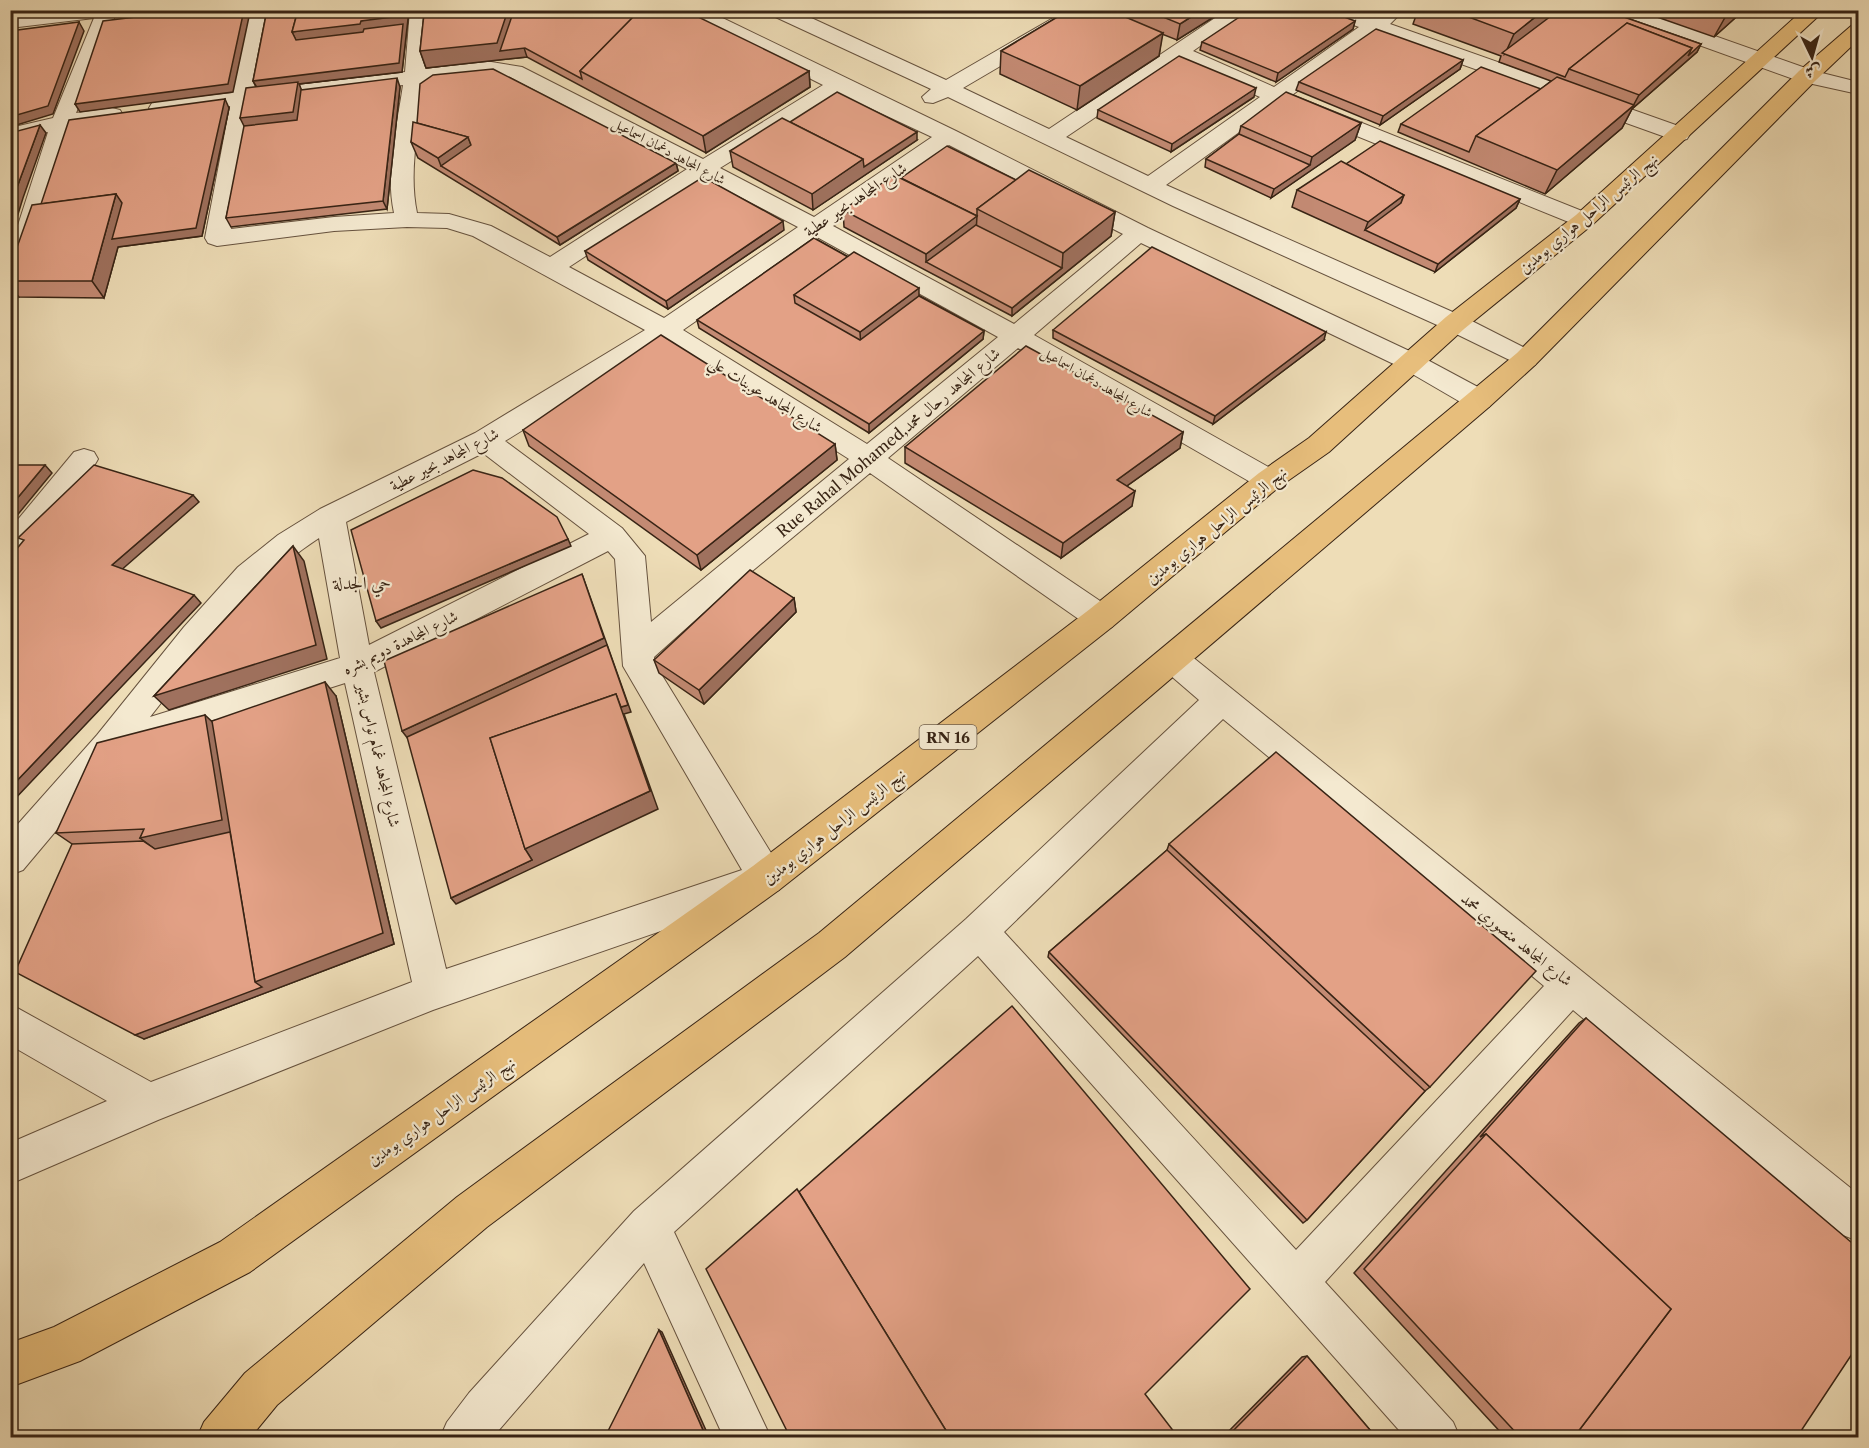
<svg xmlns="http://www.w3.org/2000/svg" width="1869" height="1448" font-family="'Libre Caslon Text',Amiri,serif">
<rect width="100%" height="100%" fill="#eeddb7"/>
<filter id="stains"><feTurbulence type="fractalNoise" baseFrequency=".00333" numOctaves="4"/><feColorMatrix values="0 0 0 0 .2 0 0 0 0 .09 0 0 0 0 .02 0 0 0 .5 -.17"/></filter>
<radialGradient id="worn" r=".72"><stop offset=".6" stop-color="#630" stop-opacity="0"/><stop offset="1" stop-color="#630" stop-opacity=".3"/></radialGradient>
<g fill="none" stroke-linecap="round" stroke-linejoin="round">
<g stroke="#66523e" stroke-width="2">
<g id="minor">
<polygon points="57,10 124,10 121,14 115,16 76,113 112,108 120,110 123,115 120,120 71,127 23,291 19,297 10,299 10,250 48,132 10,142 10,128 53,118 94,18 10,28 10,16"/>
<path d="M 248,10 L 268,10 L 254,90 L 405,72 L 410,10 L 430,10 L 426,69 L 485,61 L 522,67 L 703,159 L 823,85 L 682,14 L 679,10 L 706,10 L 956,131 L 1148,228 L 1420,356 L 1489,393 L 1493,400 L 1489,407 L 1479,409 L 1469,407 L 1402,368 L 1141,243 L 1034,335 L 1279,473 L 1283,480 L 1279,487 L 1269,490 L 1259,487 L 1018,348 L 888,458 L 1112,609 L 1117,618 L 1112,627 L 1101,630 L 1090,627 L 870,473 L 721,597 L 654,657 L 655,664 L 779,866 L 784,878 L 779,890 L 433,1010 L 158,1120 L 10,1184 L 10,1143 L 107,1101 L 10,1045 L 10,1004 L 151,1082 L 412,982 L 345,683 L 148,746 L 136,742 L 134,738 L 23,870 L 10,875 L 10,833 L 97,735 L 184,627 L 238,567 L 278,535 L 320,509 L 475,433 L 645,330 L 473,236 L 447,228 L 407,227 L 334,231 L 217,246 L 208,243 L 205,238 L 230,106 L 160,115 L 152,113 L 149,108 L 152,103 L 160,101 L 232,93 ZM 485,73 L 510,77 L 687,169 L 550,257 L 491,226 L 449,214 L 417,213 C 408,170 419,125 425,82 ZM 403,85 C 397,127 385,171 394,213 L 334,217 L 231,229 L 252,103 ZM 840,94 L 932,137 L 814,217 L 720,168 ZM 949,145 L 1123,234 L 1014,324 L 833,226 ZM 704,178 L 798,227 L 664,318 L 569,267 ZM 817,237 L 998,337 L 867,444 L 683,330 ZM 665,342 L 849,459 L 651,622 L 645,556 L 622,528 L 505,441 ZM 483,453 L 589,534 L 369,645 L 346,522 ZM 319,538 L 340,658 L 150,717 C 201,652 248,584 319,538 ZM 608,551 L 615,559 L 623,666 L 742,870 L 446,969 L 374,672 Z"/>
<path d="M 766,10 L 794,10 L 946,80 L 1067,10 L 1092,10 L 1089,14 L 963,88 L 1049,129 L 1227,10 L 1251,10 L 1193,51 L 1274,87 L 1359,27 L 1323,14 L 1320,10 L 1351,10 L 1372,18 L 1387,11 L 1394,13 L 1397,17 L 1390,24 L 1687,129 L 1690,134 L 1687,139 L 1679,141 L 1671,139 L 1377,34 L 1292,95 L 1592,215 L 1596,220 L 1592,225 L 1584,227 L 1576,225 L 1278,104 L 1166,185 L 1464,317 L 1535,353 L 1539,359 L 1535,365 L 1526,368 L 1446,329 L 1173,206 L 948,97 L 933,103 L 925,102 L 922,97 L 931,89 L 769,14 ZM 1179,61 L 1260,97 L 1148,176 L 1066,137 Z"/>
<polygon points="1610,10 1641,10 1814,71 1858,82 1858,94 1799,81 1613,14"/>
<polygon points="84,449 94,452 98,459 94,466 21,559 10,562 10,529 74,452"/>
<path d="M 1174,647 L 1185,651 L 1858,1194 L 1858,1241 L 1843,1235 L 1573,1010 L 1325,1282 L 1453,1422 L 1460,1438 L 1406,1438 L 978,956 L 674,1232 L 771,1438 L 724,1438 L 644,1263 L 492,1438 L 440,1438 L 447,1422 L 469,1393 L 634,1211 L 966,919 L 1199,700 L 1163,669 L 1158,660 L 1163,651 ZM 1223,719 L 1544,986 L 1296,1250 L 1004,932 Z"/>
</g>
</g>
<g stroke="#382415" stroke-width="2">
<g id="major">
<polygon points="1803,10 1825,10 1592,225 1464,329 1329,452 1279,487 1112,627 779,890 250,1272 80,1361 10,1387 10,1343 54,1327 220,1242 753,866 1090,609 1259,473 1309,438 1446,317 1576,215"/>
<polygon points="1858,24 1858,40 1815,81 1535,365 1489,407 845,957 487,1227 277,1405 250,1438 197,1438 204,1422 245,1373 457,1197 819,933 1469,393 1517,353 1799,71 1851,26"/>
</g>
</g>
<use href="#minor" fill="#f4e9d0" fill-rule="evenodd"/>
<use href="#major" fill="#e7be7c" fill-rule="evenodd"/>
</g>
<g fill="#c38a73" stroke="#382415" stroke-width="1.5">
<polygon points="267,10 409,10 402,72 299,84 301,90 400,87 387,209 231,227 226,218 256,87 253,81"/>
<polygon points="1069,10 1225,10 1177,40 1162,34 1159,56 1077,110 1000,74 1001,51"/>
<polygon points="1357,10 1380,10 1372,16"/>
<polygon points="1418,10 1604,10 1701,44 1697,52 1632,109 1622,128 1545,194 1398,132 1401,124 1541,89 1551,81 1499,62 1501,56 1413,24"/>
<polygon points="1637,10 1744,10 1714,37"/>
<polygon points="424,14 809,71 810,87 706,153 527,57 426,68 420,51"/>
<polygon points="1355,21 1353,29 1276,82 1200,50 1202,42"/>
<polygon points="1463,60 1460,69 1380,125 1296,90 1299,82"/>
<polygon points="1254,97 1171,152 1097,118 1098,110"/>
<polygon points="229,108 202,236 118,247 104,298 19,297 10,287 10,267"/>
<polygon points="790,122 917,140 813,210 733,167 730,151"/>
<polygon points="417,123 676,163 678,171 560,245 418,158 411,142"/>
<polygon points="1361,123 1355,140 1271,198 1205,167 1206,159 1239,134 1241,126"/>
<polygon points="1346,164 1520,199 1516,208 1435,272 1292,207 1297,190"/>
<polygon points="901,178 1016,180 1115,212 1111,236 1012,316 844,227 843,210"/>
<polygon points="784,230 668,309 588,260 585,251"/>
<polygon points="814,238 984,331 983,339 869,433 699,328 697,320"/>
<polygon points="1053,330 1324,340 1213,424 1053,338"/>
<polygon points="523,430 835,444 837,460 701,570 529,446"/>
<polygon points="1183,432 1180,448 1127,486 1132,506 1061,558 905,463 905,447"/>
<polygon points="794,598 796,612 704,704 659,673 654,660"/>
<polygon points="336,696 394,944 144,1039 72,844 56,833 212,721"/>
<polygon points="1169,844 1430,1087 1425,1091 1307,1220 1303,1223 1048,957 1049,952 1167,850"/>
<polygon points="1586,1018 1797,1437 1505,1437 1354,1273 1579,1023"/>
<polygon points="1307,1356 1376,1437 1223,1437 1302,1357"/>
</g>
<g fill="#9f715e" stroke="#382415" stroke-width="1.5" fill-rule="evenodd">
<polygon points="244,10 249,10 250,12 233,92 80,112 75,104"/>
<polygon points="401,10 409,10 402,72 299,84 305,98 301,129 248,134 240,118 258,89 253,81 300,49 292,32 361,21"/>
<polygon points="508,10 512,10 527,57 426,68 420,51"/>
<polygon points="1202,10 1225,10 1177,40 1180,24"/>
<polygon points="1374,10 1380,10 1372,16"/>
<polygon points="1544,10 1564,10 1505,54 1514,34"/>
<polygon points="1730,10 1744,10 1714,37 1727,14"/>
<polygon points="1355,21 1353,29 1276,82 1278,73"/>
<polygon points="79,22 84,31 53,114 10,127 10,117"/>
<polygon points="1163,33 1159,56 1077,110 1080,86"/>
<polygon points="1701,44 1697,52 1632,109 1622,128 1545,194 1557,170 1633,106 1639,95 1692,48"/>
<polygon points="1463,60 1460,69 1380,125 1383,116"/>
<polygon points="809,71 810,87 706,153 703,136"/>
<polygon points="397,78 400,87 387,209 383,201"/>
<polygon points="1256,88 1254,97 1171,152 1172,144"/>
<polygon points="225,99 229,108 202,236 118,247 104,298 92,281 116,194"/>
<polygon points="1361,123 1355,140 1271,198 1274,189 1310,165 1312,157"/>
<polygon points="40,125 46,133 23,198 10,240 10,210 16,190"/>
<polygon points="917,132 917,140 813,210 812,194 863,159"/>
<polygon points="468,137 474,153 441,166 438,158"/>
<polygon points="676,163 678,171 560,245 557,237"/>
<polygon points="1404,195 1398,212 1365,230 1368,222"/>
<polygon points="1520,199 1516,208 1435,272 1438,264"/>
<polygon points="1115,212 1111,236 1012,316 1012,308 1062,268 1063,253"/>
<polygon points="977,216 976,233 926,262 926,254"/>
<polygon points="783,221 784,230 668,309 666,301"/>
<polygon points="919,288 919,304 861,348 860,332"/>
<polygon points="984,331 983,339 869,433 869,424"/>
<polygon points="1326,332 1324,340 1213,424 1215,416"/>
<polygon points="1183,432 1180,448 1114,495 1117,480"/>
<polygon points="835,444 837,460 701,570 697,555"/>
<polygon points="45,465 52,473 10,524 10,507"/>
<polygon points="1135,491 1132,506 1061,558 1063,543"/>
<polygon points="193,495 199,502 119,572 112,565"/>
<polygon points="568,539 571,546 381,628 376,621"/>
<polygon points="293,546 304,561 327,659 169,710 154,696"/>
<path d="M 582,574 L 631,712 L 624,714 L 658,809 L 456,904 L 451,898 L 532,860 L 525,849 L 528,847 L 498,751 L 620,707 L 616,694 L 621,707 L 628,705 L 609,652 L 412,744 L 402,731 L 604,638 ZM 623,714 L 650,791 L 530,846 L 502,757 Z"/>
<polygon points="194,595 201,603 10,804 10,788"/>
<polygon points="794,598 796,612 704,704 699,690"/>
<polygon points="325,682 336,696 394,944 144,1039 135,1035 255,982 163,855 140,838 205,715 225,734"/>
<polygon points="659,1330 662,1332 709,1437 706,1437"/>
</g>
<g fill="#e3a186" stroke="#382415" stroke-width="1.5">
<polygon points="193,10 244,10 228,84 75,104 103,21"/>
<polygon points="267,10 298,10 292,32 296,40 363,32 364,29 403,24 399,63 253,81"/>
<polygon points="298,10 401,10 400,16 361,21 360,24 292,32"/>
<polygon points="428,10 462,10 427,14"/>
<polygon points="462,10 508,10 497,43 420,51 424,14"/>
<polygon points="512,10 640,10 580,71 582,79 525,48 500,51 513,13"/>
<polygon points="640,10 684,10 809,71 703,136 580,71"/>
<polygon points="1069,10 1109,10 1163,33 1080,86 1001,51"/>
<polygon points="1146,10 1202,10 1180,24"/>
<polygon points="1250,10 1326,10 1355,21 1278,73 1202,42"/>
<polygon points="1450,10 1544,10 1514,34"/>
<polygon points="1559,10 1604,10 1701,44 1688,56 1692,48 1627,23 1569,69 1565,77 1502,53"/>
<polygon points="1718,10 1730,10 1727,14"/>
<polygon points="79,22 48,106 10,117 10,31"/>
<polygon points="1627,23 1692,48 1639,95 1569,69"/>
<polygon points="1376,29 1463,60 1383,116 1299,82"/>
<polygon points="1179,56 1256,88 1172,144 1098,110"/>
<polygon points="1481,67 1541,89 1476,136 1469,152 1401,124"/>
<polygon points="493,69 676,163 557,237 441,166 471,145 468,137 417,123 420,84 433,75"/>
<polygon points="1557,77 1634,105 1557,170 1476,136"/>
<polygon points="397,78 383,201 226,218 244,126 297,120 301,90"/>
<polygon points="298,82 293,112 240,118 246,88"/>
<polygon points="837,92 917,132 864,167 863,159 790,122"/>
<polygon points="1286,92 1361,123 1312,157 1241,126"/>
<polygon points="225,99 196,228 112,239 122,203 116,194 41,204 69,120"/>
<polygon points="782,118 863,159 812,194 730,151"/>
<polygon points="413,122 468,137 438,158 411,142"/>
<polygon points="40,125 16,190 10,210 10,133"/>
<polygon points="1239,134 1310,165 1274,189 1206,159"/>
<polygon points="1380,141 1520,199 1438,264 1365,230 1401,203 1404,195 1346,164"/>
<polygon points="947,146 1016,180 977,209 977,216 901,178"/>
<polygon points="1341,161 1404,195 1368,222 1297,190"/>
<polygon points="1029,170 1115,212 1063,253 977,209"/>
<polygon points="894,175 977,216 926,254 843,210"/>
<polygon points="703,177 783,221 666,301 585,251"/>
<polygon points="116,194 92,281 10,281 10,267 32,205"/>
<polygon points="976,225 1062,268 1012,308 926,262"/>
<polygon points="814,238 848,257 794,295 795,303 860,340 919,296 984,331 869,424 697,320"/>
<polygon points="1152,247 1326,332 1215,416 1053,330"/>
<polygon points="854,252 919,288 860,332 794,295"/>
<polygon points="661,335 835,444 697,555 523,430"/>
<polygon points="1026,346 1183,432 1117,480 1135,491 1063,543 905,447"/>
<polygon points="10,465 45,465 10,507"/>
<polygon points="94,465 193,495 112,565 194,595 10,788 10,557 24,540 18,538"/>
<polygon points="473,470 502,478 557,517 568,539 376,621 351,530"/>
<polygon points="293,546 316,645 154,696"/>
<polygon points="750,570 794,598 699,690 654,660"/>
<polygon points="582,574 604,638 402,731 384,661"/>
<polygon points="607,645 628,705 621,707 616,694 490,738 525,849 532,860 451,898 407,737"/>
<polygon points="325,682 383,933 255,982 212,721"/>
<polygon points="616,694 650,791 525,849 490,738"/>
<polygon points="205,715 222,820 140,838 144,829 56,833 97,743"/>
<polygon points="1276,752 1536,971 1430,1087 1169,844"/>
<polygon points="230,832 255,982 262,987 135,1035 15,972 72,844 143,841 155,849"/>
<polygon points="1167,850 1425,1091 1307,1220 1049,952"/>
<polygon points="1012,1006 1250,1289 1145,1394 1178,1437 950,1437 799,1192"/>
<polygon points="1586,1018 1858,1248 1858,1345 1797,1437 1574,1437 1671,1309 1486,1134 1480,1137"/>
<polygon points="1486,1134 1671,1309 1574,1437 1520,1437 1364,1269"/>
<polygon points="797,1189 950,1437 790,1437 706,1269"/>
<polygon points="659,1330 706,1437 605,1437"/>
<polygon points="1307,1356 1376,1437 1227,1437"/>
</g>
<g text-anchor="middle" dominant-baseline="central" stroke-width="4.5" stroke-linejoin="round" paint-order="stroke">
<g font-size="14" fill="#382415" stroke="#f4e9d0">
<text transform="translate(669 151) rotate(28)">شارع المجاهد دغمان اسماعيل</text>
<text transform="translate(1097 382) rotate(30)">شارع المجاهد دغمان اسماعيل</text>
</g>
<rect fill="#f4e9d0" stroke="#705f4d" stroke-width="1.5" x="919.5" y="725" width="57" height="24" rx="4.5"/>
<g font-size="15" font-weight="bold" fill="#382415">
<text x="948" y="737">RN 16</text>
</g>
<g font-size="16" fill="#382415" stroke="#f4e9d0">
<text transform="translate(855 199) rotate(-34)">شارع المجاهد بحير عطية</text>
<text transform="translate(1588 213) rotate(-40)">نهج الرئيس الراحل هواري بومدين</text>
<text transform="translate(766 394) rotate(32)">شارع المجاهد عوينات علي</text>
<text transform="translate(888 442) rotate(-40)">Rue Rahal Mohamed,شارع المجاهد رحال محمد</text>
<text transform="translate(444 459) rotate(-27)">شارع المجاهد بحير عطية</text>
<text transform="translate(1216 525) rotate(-39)">نهج الرئيس الراحل هواري بومدين</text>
<text transform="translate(400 642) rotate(-26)">شارع المجاهدة دويم بشره</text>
<text transform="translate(379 755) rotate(77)">شارع المجاهد غمام نواس بشير</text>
<text transform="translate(834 826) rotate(-38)">نهج الرئيس الراحل هواري بومدين</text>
<text transform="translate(1517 939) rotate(39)">شارع المجاهد منصوري محمد</text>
<text transform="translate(441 1111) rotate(-35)">نهج الرئيس الراحل هواري بومدين</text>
</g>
<g font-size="18" fill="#382415" stroke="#f4e9d0">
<text x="362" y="583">حي الجدلة</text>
</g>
</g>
<rect width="1869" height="1448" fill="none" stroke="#eeddb7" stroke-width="36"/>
<rect x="12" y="12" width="1845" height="1424" fill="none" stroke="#382415" stroke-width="3"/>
<rect x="18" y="18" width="1833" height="1412" fill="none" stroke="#382415" stroke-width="1.5"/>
<g transform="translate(1812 57) rotate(175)" stroke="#f4e9d0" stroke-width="4.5" paint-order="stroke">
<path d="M0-4.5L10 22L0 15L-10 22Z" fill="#382415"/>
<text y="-9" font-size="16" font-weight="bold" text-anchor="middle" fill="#382415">ش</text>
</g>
<rect width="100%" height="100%" filter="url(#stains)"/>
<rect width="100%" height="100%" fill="url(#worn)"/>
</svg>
